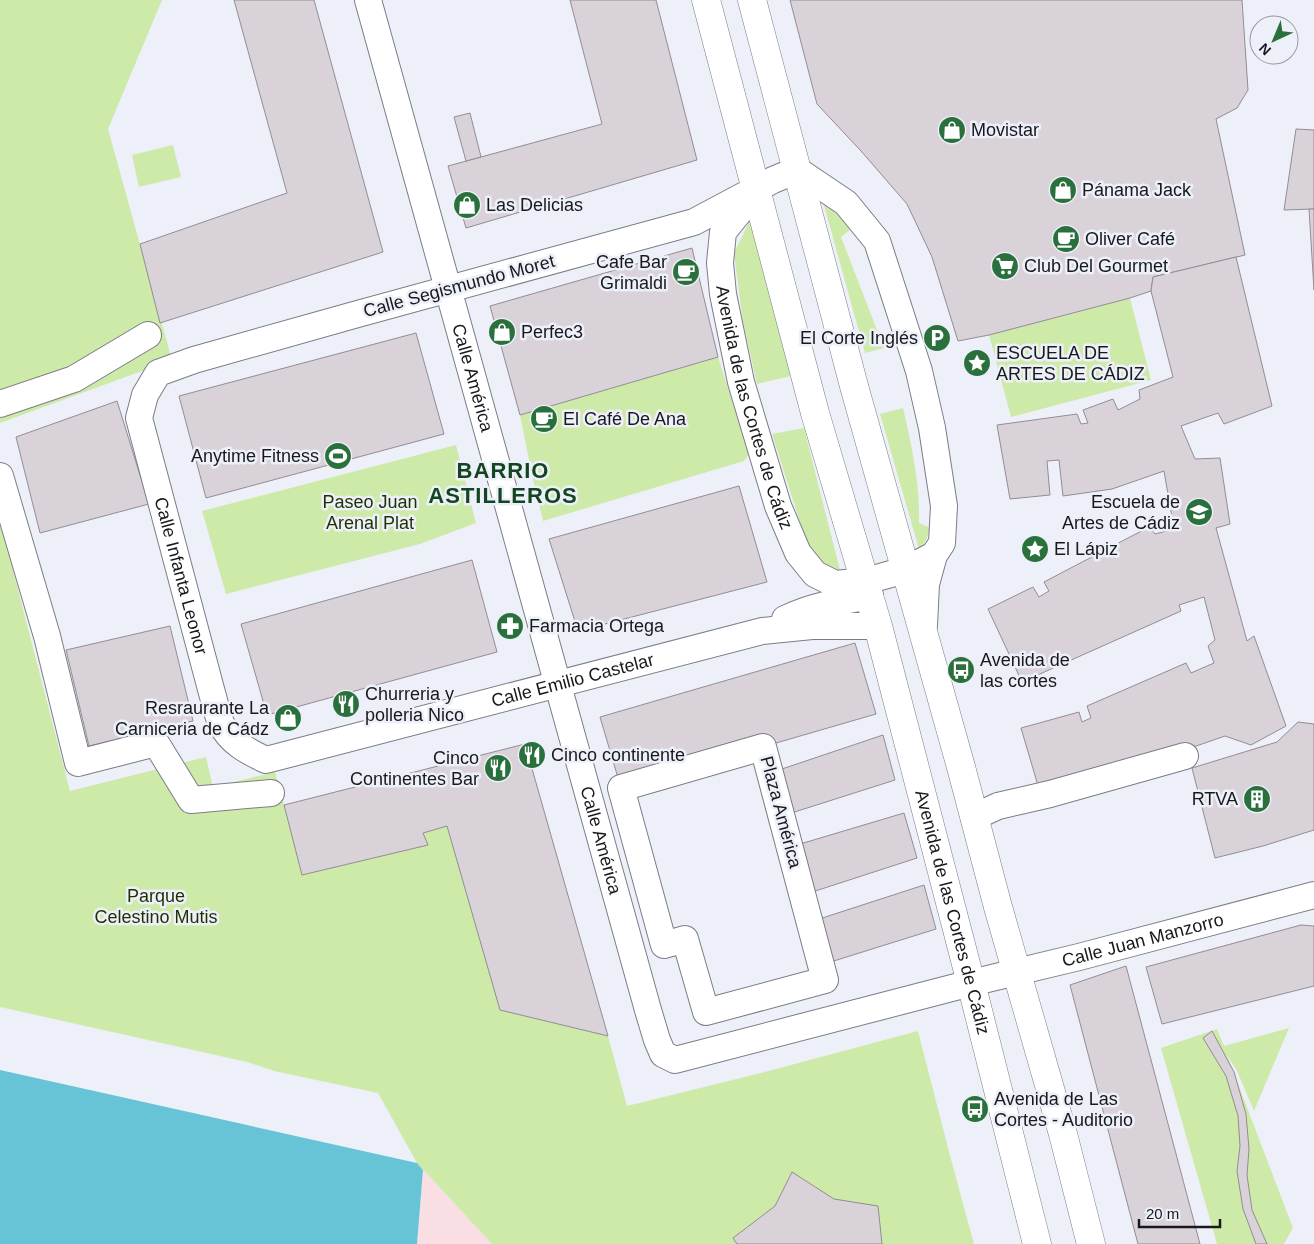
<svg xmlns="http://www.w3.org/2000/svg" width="1314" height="1244" font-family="Helvetica,sans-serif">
<rect width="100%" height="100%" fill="#edf0f9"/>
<polygon fill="#f9dee3" points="423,1170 492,1244 417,1244"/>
<g fill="#cdeaa9">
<polygon points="0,0 162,0 108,129 172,360 0,423"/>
<polygon points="173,145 181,177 139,187 132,155"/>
<polygon points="822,198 855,226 841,237 884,348 865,353"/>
<polygon points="751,218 791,376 757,384 743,322 734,253"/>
<polygon points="1130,298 1151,380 1011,417 989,335"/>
<polygon points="718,357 749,454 744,461 543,521 532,475 520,415"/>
<path d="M 903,408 C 912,447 920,483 919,523 L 931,528 L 925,542 L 919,549 L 880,414 Z"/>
<polygon points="804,428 841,574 818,561 806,541 772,434"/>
<polygon points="456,445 476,523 420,544 226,594 202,511"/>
<polygon points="0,520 70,791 206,757 213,787 275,772 303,875 427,845 423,833 447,826 500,1009 608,1036 627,1106 757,1074 918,1031 949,1152 974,1244 492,1244 417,1163 378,1093 274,1071 247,1062 0,1007"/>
<polygon points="1289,1028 1254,1111 1237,1071 1227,1055 1293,1228 1284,1244 1217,1244 1161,1048 1217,1029 1224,1046"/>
</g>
<polygon fill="#67c4d6" points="0,1070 417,1163 423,1170 417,1244 0,1244"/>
<g fill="#d9d2d9" stroke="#938c94">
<polygon points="234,0 314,0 383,252 160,323 140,244 287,193"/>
<polygon points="570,0 656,0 697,160 466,228 448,166 602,124"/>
<polygon points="790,0 1242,0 1248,90 1237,108 1216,119 1245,255 1153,277 1151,291 1130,298 989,335 958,341 932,257 907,204 861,151 817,104"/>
<polygon points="470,113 481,157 466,161 454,117"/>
<polygon points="1296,129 1314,130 1314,209 1284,210"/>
<polygon points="1309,209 1314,209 1314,290"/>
<polygon points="692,248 718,357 520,415 490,306"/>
<polygon points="1236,257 1272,406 1224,424 1218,413 1181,426 1195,459 1220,458 1230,524 1216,528 1247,641 1254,636 1286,726 1251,745 1225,736 1179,752 1039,789 1021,728 1079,712 1082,722 1091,718 1087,706 1186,663 1191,673 1214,663 1208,646 1215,640 1204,597 1179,605 1181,611 1022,682 988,609 1033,587 1039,597 1049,591 1044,582 1149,527 1155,534 1174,529 1164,471 1112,489 1063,496 1059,460 1047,461 1050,495 1010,499 997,425 1077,414 1081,424 1088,423 1083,410 1113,399 1118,410 1140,399 1139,390 1173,377 1151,291 1153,277"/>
<polygon points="416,333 444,434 206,498 179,396"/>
<polygon points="117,401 149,504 40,533 16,437"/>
<polygon points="739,486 767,582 578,631 549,539"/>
<polygon points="472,560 497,652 267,715 241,624"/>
<polygon points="170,626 193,721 89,746 66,650"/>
<polygon points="855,643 876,714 621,788 600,717"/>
<polygon points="1298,722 1314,724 1314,830 1263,846 1215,858 1192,768 1277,742"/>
<polygon points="883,735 895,780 782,816 770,773"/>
<polygon points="525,744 608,1036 500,1010 447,826 423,833 428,845 302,875 284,805"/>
<polygon points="904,813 917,858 803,895 790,847"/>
<polygon points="924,885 936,929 821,965 810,922"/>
<polygon points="1301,925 1314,926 1314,986 1162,1024 1146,967"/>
<polygon points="1126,966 1200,1244 1138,1244 1070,985"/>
<polygon points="1212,1031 1234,1072 1246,1114 1249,1149 1247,1175 1252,1210 1267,1244 1256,1244 1243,1209 1237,1171 1240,1146 1238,1116 1226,1076 1203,1038"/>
<polygon points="792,1172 834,1199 878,1206 882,1244 737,1244 733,1238 775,1206"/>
</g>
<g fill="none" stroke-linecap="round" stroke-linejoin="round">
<g stroke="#7b7d86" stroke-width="28">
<g id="street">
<path id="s1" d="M 368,0 L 648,1010 L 657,1040 L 663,1054 L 675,1060 L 971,983 L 1079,957 L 1314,895"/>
<path id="s2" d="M 757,190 L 723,232 L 720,263 L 723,294 L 741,382 L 778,506 L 798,553 L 815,574 L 835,584 L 866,581 L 905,570 L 934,555 L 942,543 L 944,506 L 932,428 L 919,371 L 877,241 L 846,203 L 797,170 L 773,180 L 694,222 L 354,315 L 194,360 L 158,373 L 145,395 L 139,418 L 212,693 C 215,703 217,714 221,723 C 229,742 249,752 266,760 L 762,631 L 812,626 L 878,626"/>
<polyline points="0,404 74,379 148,335"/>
<polyline points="0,476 47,636 78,763 156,743 191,800 271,793"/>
<path d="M 785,619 C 811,606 842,601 870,596"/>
<polyline points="924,625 926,584 934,555"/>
<polygon points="763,747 825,980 706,1012 685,939 664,945 621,788"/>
<polyline points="974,817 998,806 1050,794 1185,756"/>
</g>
</g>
<g stroke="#7b7d86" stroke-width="29">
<g id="secondary">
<path id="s3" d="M 706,0 L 815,413 L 878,626 L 971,983 L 1037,1244"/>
<polyline points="752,0 854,386 961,767 998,907 1063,1134 1091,1244"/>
</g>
</g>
<use href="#street" stroke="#fff" stroke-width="26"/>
<use href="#secondary" stroke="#fff" stroke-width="28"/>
</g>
<defs>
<g id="shop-disc" transform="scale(1.4375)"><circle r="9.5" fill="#2a703d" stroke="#edf0f9"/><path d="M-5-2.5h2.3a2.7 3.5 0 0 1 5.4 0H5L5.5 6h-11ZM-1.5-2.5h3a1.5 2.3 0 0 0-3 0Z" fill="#fff"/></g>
<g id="cafe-disc" transform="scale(1.4375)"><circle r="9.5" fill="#2a703d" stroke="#edf0f9"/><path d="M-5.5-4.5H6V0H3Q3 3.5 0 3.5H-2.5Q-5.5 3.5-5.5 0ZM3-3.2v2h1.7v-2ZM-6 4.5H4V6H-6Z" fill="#fff"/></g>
<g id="supermarket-disc" transform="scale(1.4375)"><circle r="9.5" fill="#2a703d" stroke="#edf0f9"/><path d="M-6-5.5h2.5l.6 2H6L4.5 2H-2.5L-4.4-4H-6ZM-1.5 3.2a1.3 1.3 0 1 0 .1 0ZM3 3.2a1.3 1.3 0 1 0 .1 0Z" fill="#fff"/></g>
<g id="parking-disc" transform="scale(1.4375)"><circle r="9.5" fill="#2a703d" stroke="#edf0f9"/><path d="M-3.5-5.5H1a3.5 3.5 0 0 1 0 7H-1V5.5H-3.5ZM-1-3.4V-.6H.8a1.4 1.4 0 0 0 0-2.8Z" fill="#fff"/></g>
<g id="sight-disc" transform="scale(1.4375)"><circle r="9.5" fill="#2a703d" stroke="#edf0f9"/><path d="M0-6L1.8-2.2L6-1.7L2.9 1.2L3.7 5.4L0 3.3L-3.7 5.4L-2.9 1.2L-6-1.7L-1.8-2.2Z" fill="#fff"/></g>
<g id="stadium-disc" transform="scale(1.4375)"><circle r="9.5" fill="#2a703d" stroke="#edf0f9"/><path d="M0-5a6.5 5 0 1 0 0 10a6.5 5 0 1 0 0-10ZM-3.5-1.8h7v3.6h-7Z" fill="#fff"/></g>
<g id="university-disc" transform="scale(1.4375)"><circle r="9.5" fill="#2a703d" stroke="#edf0f9"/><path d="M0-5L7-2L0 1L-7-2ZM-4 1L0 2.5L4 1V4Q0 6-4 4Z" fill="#fff"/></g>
<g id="pharmacy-disc" transform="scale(1.4375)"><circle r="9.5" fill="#2a703d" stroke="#edf0f9"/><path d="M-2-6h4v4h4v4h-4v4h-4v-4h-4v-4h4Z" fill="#fff"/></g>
<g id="bus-disc" transform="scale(1.4375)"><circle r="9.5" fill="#2a703d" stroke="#edf0f9"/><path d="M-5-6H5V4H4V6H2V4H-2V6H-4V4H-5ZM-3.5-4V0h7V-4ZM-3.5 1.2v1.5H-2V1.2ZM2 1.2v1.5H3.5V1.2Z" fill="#fff"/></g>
<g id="restaurant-disc" transform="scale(1.4375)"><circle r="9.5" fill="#2a703d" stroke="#edf0f9"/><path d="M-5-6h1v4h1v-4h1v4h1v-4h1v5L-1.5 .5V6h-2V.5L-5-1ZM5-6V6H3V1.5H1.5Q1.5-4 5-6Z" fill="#fff"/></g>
<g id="building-disc" transform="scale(1.4375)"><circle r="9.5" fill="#2a703d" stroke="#edf0f9"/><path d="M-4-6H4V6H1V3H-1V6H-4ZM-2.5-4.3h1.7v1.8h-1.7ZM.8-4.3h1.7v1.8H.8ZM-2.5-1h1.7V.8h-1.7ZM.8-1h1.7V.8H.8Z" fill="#fff"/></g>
</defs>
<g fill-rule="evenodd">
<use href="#shop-disc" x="952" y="130"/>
<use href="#shop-disc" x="1063" y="190"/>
<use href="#shop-disc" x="467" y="205"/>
<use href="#cafe-disc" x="1066" y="239"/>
<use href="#supermarket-disc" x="1005" y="266"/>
<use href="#cafe-disc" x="686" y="272"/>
<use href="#shop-disc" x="502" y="332"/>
<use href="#parking-disc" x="937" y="338"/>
<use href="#sight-disc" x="977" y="363"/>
<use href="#cafe-disc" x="544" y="419"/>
<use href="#stadium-disc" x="338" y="456"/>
<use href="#university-disc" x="1199" y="512"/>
<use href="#sight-disc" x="1035" y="549"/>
<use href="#pharmacy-disc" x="510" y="626"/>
<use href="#bus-disc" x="961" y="670"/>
<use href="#restaurant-disc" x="346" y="704"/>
<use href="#shop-disc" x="288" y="718"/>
<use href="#restaurant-disc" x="532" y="755"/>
<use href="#restaurant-disc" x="498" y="768"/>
<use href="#building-disc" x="1257" y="799"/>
<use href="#bus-disc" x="975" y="1109"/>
</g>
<g text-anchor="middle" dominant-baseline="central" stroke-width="5" stroke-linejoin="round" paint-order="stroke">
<g font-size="18" fill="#18191d" stroke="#edf0f9" text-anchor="start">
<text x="971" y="130">Movistar</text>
<text x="1082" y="190">Pánama Jack</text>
<text x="486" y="205">Las Delicias</text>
<text x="1085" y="239">Oliver Café</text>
<text x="667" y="262" text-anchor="end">Cafe Bar<tspan x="667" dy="21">Grimaldi</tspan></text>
<text x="1024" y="266">Club Del Gourmet</text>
<text x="521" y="332">Perfec3</text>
<text x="918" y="338" text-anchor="end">El Corte Inglés</text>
<text x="996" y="353">ESCUELA DE<tspan x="996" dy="21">ARTES DE CÁDIZ</tspan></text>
<text x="563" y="419">El Café De Ana</text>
<text x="319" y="456" text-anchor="end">Anytime Fitness</text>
<text x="1180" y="502" text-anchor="end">Escuela de<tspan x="1180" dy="21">Artes de Cádiz</tspan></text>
<text x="1054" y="549">El Lápiz</text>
<text x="529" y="626">Farmacia Ortega</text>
<text x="980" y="660">Avenida de<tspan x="980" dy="21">las cortes</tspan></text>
<text x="365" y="694">Churreria y<tspan x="365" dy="21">polleria Nico</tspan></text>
<text x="269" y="708" text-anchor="end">Resraurante La<tspan x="269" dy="21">Carniceria de Cádz</tspan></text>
<text x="551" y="755">Cinco continente</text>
<text x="479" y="758" text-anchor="end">Cinco<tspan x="479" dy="21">Continentes Bar</tspan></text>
<text x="1238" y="799" text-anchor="end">RTVA</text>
<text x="994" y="1099">Avenida de Las<tspan x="994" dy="21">Cortes - Auditorio</tspan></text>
</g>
<g font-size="18" fill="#18191d" stroke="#edf0f9">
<text transform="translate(459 286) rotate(-15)">Calle Segismundo Moret</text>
<text stroke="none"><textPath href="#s1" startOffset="392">Calle América</textPath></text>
<text stroke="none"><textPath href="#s2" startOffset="234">Avenida de las Cortes de Cádiz</textPath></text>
<text stroke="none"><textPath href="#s2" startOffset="1859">Calle Infanta Leonor</textPath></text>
<text stroke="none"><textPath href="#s2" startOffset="2388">Calle Emilio Castelar</textPath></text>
<text transform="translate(781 812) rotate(75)">Plaza América</text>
<text stroke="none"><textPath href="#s1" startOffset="872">Calle América</textPath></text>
<text stroke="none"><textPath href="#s3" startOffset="945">Avenida de las Cortes de Cádiz</textPath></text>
<text stroke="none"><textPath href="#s1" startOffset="1591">Calle Juan Manzorro</textPath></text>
</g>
<g font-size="18" fill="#1f3000" stroke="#edf0f9">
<text x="370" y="502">Paseo Juan<tspan x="370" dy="21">Arenal Plat</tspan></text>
<text x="156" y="896">Parque<tspan x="156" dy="21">Celestino Mutis</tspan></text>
</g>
<g font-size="22" font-weight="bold" letter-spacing="1" fill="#144521" stroke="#edf0f9">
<text x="503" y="470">BARRIO<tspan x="503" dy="25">ASTILLEROS</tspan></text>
</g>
</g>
<g transform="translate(1274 40) rotate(224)"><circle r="24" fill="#edf0f9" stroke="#989aa1"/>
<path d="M0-4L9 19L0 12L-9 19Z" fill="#2a703d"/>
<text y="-8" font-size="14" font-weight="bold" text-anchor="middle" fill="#18191d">N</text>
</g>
<path d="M1139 1219v8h81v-8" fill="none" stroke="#18191d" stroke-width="2.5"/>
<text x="1146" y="1219" font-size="15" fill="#18191d" stroke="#edf0f9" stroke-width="4" paint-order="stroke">20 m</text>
</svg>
